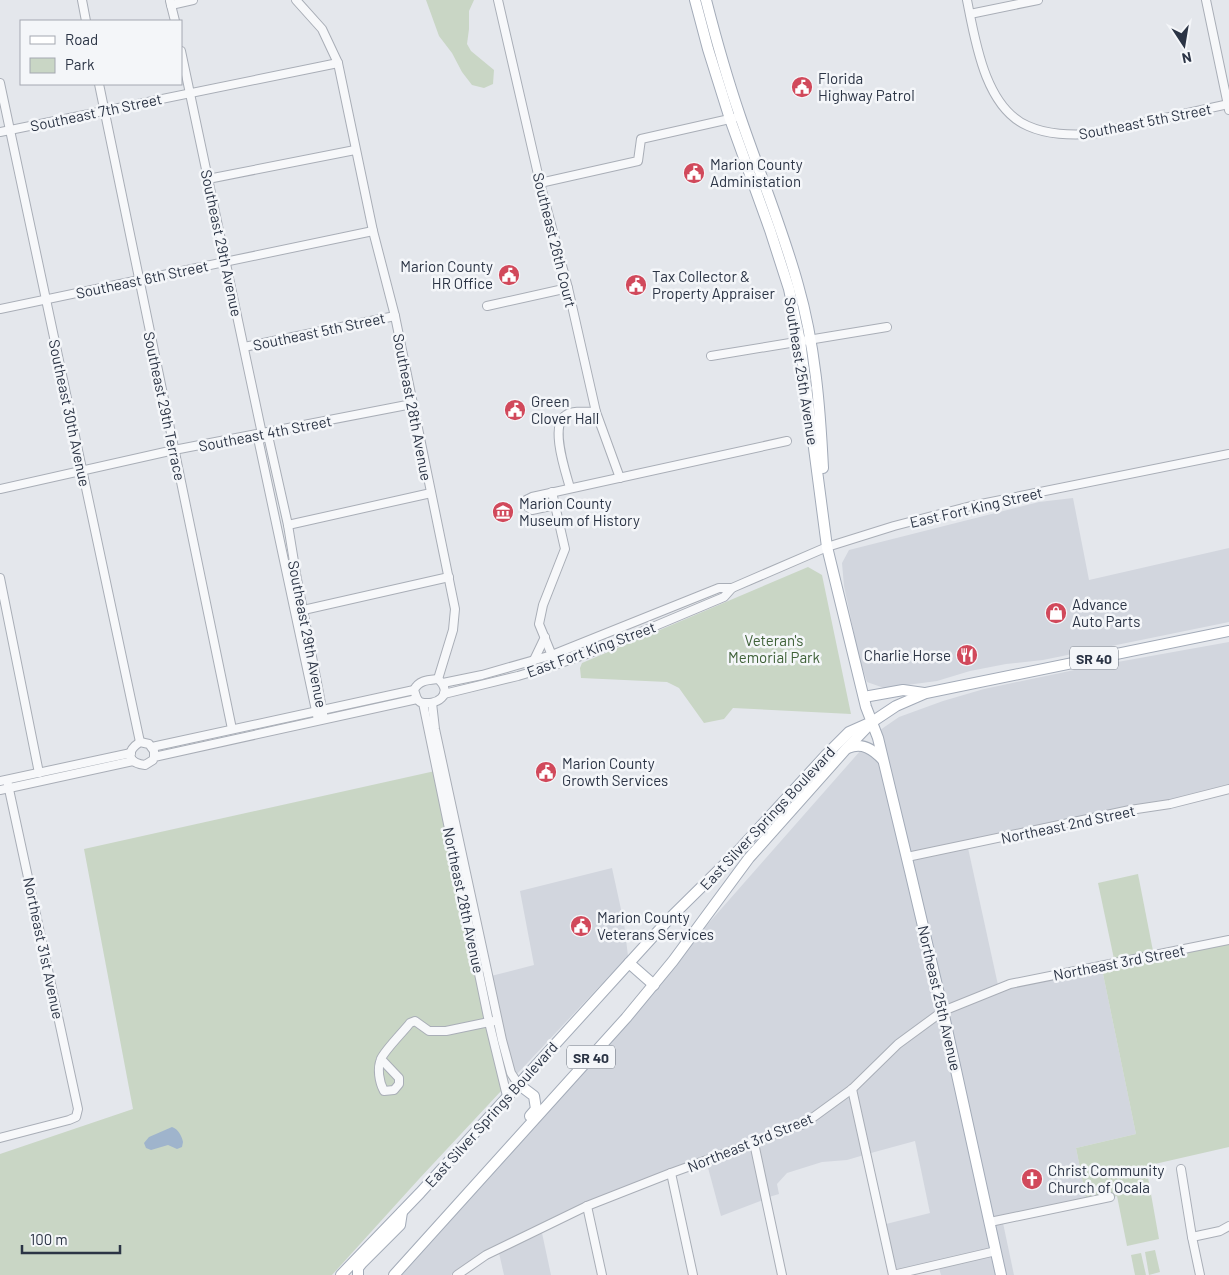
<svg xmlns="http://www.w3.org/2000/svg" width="1229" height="1275" font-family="Barlow,sans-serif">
<rect width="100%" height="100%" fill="#e4e7ec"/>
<g fill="#d2d6de">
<polygon points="1073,498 1089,580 1229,548 1229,622 1043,660 1006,664 970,671 937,681 884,688 867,682 859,657 844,586 842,563 849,550 1039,502"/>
<polygon points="1229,642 1229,785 1170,800 1130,806 909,853 879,731 883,728 899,717 943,701 984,689 1084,668"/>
<polygon points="861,750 870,752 880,762 939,1009 848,1087 824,1106 803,1120 788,1123 753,1139 668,1170 584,1203 485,1252 451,1275 399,1275"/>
<polygon points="968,848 998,985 946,1006 911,860"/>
<polygon points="612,868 624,923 628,956 516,1075 505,1039 491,976 534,965 520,891"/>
<polygon points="1102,969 1136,1134 1076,1148 1086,1198 992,1217 947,1013 1011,987"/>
<polygon points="941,1017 992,1248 896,1271 886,1224 930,1213 915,1141 871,1153 856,1091 900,1047"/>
<polygon points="850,1095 864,1155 847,1160 822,1162 787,1173 777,1184 779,1194 769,1197 758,1145 791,1130 806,1127"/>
<polygon points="751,1148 763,1200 721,1216 707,1164"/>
<polygon points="1003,1223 1014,1275 1004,1275 994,1225"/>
<polygon points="542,1233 551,1275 504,1275 499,1253"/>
<polygon points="993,1255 997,1275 941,1275 939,1268"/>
</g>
<g fill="#c9d6c5">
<polygon points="426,0 474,0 469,11 469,29 467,44 471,51 494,70 493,84 484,88 472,85 462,72 452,53 439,36"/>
<polygon points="808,567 822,575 851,714 733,708 724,719 704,723 679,688 667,682 581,678 580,668 582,663"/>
<polygon points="435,771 502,1090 419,1179 332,1275 0,1275 0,1154 133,1109 84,849"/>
<polygon points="1138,874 1153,951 1114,959 1098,883"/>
<polygon points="1229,944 1229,1147 1146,1166 1159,1239 1127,1246 1117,1196 1113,1197 1112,1193 1086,1198 1076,1148 1136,1134 1102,969"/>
<polygon points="1155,1250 1160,1272 1149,1275 1145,1252"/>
<polygon points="1141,1253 1146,1275 1135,1275 1131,1255"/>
</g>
<path fill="#9fb4cc" d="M 172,1127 C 178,1129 182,1136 183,1142 L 182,1147 L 177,1149 L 168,1145 L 151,1150 L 146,1148 L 144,1143 L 149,1137 Z"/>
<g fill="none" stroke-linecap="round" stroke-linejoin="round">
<g stroke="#a9aeb7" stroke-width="10">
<g id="minor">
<polyline points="82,0 86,21"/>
<polyline points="296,0 322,29 338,63 373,231 395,316 455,609 453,630 438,679"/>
<polyline points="498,0 540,183 568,288 596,412 620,478"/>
<path d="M 967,0 C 975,40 985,108 1028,126 C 1048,135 1070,135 1092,134 L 1229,104"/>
<polyline points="1206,0 1229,110"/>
<polyline points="170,1 175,21"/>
<polyline points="171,5 193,0"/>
<polyline points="970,14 1038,0"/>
<polyline points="181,51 262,434 259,443 318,720"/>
<polyline points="0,83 140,742"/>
<polyline points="99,84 232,729"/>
<polyline points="0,132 338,63"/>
<polyline points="208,179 355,150"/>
<polyline points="540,183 638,161 641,139 734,118"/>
<polyline points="487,306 568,288"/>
<polyline points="0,309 373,231"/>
<polyline points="244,347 395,316"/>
<polyline points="711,356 887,327"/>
<polyline points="262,434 269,440 288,525 296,574 324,719"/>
<path d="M 570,488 C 566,473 549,425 566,415 C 573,410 588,412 596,412"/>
<polyline points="0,489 174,450 412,404"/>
<polyline points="552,492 565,549 543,605 539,624 553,658"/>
<polyline points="555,505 532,510 527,506 526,500 532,497 787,441"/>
<polyline points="288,525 431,493"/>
<polyline points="0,578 39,773"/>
<polyline points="299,611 449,577"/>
<polyline points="534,660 545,637"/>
<path d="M 438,679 C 455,694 436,707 420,702 L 417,699 L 414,690 C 419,680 428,680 438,679 Z"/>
<polyline points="443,683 482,675 552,655 719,588 732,588"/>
<polyline points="444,694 518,676 555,665 598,650 724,597 732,588 827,547 894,526 971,506 1229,454"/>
<polyline points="423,703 489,1022 507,1096"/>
<polyline points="432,703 435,729 502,1040 511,1073 518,1084"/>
<polyline points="152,747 414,690"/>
<path d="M 154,757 L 154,751 L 149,744 L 140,742 C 125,752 128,763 145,765 L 153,760 L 154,757 L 417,699"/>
<polyline points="0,781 131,753"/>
<polyline points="0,790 133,761"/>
<polyline points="907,857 1130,810 1170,804 1229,789"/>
<path d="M 381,1059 L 399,1078 L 399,1084 L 394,1090 L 384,1091 C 379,1082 377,1068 381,1059 C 384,1051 404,1031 410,1023 L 415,1021 L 429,1031 L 446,1031 L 494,1021"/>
<polyline points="852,1089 893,1275"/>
<polyline points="0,1138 69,1120 76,1117 78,1109 7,780"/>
<polyline points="754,1143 782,1275"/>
<polyline points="1181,1169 1192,1237"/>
<polyline points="671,1173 693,1275"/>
<polyline points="587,1206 602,1275"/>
<polyline points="990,1222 1110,1197"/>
<polyline points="457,1275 486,1255 587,1206 671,1173 754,1143 790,1127 804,1124 852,1089 898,1044 943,1011 1010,984 1229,940"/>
<polyline points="893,1275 996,1251"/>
<polyline points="1200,1275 1192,1237 1220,1231 1229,1226"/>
</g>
</g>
<g stroke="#a3abb8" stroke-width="12">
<g id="major">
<polyline points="695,0 708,49 730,119 770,230 789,289 800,341 827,547 866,707 878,738 910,871 943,1011 1001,1275"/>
<path d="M 706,0 C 716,39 727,78 740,116 C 759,172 782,227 798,285 C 815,344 820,407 823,468"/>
<polyline points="864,697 903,690 924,693"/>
<path d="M 848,748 C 862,742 873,749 883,760"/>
<polyline points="629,963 654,985"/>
<polyline points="518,1084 534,1096 536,1109 530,1116"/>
<polyline points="341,1275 420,1193 629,963 670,918 738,851 826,755 849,732 867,724"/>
<polyline points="358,1275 358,1268 362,1263 400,1225 402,1212"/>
<polyline points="394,1275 626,1018 673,961 749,858 846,749 872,722 896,706 926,693 1229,631"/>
</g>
</g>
<use href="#minor" stroke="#f7f8fa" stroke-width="8"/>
<use href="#major" stroke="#fff" stroke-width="10"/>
</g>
<defs>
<g id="civic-disc" transform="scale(1.125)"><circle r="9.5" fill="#d1495b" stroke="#f4f6f9"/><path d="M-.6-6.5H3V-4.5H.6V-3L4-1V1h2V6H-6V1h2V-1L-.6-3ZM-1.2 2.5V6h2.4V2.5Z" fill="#fff"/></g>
<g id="museum-disc" transform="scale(1.125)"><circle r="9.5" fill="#d1495b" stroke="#f4f6f9"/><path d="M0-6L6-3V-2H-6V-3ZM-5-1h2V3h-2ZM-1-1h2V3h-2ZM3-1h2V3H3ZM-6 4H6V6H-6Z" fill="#fff"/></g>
<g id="shop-disc" transform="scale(1.125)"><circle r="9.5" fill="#d1495b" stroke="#f4f6f9"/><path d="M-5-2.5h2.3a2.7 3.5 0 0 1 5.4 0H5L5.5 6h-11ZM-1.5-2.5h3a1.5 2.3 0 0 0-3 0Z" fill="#fff"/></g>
<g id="restaurant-disc" transform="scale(1.125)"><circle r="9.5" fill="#d1495b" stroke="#f4f6f9"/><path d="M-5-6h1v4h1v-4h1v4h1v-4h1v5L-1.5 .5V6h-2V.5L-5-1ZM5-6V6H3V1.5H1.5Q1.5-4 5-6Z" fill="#fff"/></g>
<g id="church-disc" transform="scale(1.125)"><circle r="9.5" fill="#d1495b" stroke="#f4f6f9"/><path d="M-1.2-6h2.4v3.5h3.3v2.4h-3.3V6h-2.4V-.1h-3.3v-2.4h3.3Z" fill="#fff"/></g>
</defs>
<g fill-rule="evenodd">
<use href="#civic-disc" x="802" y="87"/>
<use href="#civic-disc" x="694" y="173"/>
<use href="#civic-disc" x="509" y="275"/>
<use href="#civic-disc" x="636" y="285"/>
<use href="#civic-disc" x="515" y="410"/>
<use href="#museum-disc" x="503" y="512"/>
<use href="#shop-disc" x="1056" y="613"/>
<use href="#restaurant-disc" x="967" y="655"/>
<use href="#civic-disc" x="546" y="772"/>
<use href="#civic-disc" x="581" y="926"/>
<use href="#church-disc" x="1032" y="1179"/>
</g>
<g text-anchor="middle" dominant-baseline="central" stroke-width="5" stroke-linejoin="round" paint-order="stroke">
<g fill="#f4f6f9" stroke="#676e7b" stroke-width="1">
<rect x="1070" y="646.5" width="48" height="23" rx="4"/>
<rect x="567" y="1045.5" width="48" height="23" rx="4"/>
</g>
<g font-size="14" font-weight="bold" fill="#2b3445">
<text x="1094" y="658">SR 40</text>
<text x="591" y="1057">SR 40</text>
</g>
<g font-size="15" fill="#2b3445" stroke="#f4f6f9" text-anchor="start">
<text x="818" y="78">Florida<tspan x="818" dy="17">Highway Patrol</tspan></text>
<text x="710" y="164">Marion County<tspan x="710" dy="17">Administation</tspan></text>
<text x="493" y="266" text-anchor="end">Marion County<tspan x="493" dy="17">HR Office</tspan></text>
<text x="652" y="276">Tax Collector &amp;<tspan x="652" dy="17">Property Appraiser</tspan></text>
<text x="531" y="401">Green<tspan x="531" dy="17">Clover Hall</tspan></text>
<text x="519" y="503">Marion County<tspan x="519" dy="17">Museum of History</tspan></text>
<text x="1072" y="604">Advance<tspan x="1072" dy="17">Auto Parts</tspan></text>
<text x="951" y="655" text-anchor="end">Charlie Horse</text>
<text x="562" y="763">Marion County<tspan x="562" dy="17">Growth Services</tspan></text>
<text x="597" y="917">Marion County<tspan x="597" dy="17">Veterans Services</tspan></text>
<text x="1048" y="1170">Christ Community<tspan x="1048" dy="17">Church of Ocala</tspan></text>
</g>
<g font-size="15" fill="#2b3445" stroke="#f4f6f9">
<text transform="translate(96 112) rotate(-12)">Southeast 7th Street</text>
<text transform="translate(1145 121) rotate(-11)">Southeast 5th Street</text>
<text transform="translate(555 240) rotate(76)">Southeast 26th Court</text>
<text transform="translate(222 243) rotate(78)">Southeast 29th Avenue</text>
<text transform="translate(142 279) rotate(-12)">Southeast 6th Street</text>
<text transform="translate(319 331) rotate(-12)">Southeast 5th Street</text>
<text transform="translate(802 371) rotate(81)">Southeast 25th Avenue</text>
<text transform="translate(165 406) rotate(78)">Southeast 29th Terrace</text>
<text transform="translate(413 407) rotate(79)">Southeast 28th Avenue</text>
<text transform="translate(70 413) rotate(78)">Southeast 30th Avenue</text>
<text transform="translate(265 433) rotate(-11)">Southeast 4th Street</text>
<text transform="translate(976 507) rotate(-13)">East Fort King Street</text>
<text transform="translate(308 634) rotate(79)">Southeast 29th Avenue</text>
<text transform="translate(591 649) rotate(-20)">East Fort King Street</text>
<text transform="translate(767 818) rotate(-47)">East Silver Springs Boulevard</text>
<text transform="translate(1068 824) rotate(-12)">Northeast 2nd Street</text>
<text transform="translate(464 900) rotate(78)">Northeast 28th Avenue</text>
<text transform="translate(44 948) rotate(78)">Northeast 31st Avenue</text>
<text transform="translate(1119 962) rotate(-11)">Northeast 3rd Street</text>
<text transform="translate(940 998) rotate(77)">Northeast 25th Avenue</text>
<text transform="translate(491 1114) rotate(-48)">East Silver Springs Boulevard</text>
<text transform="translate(750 1142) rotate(-22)">Northeast 3rd Street</text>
</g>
<g font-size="15" fill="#3f6138" stroke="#f4f6f9">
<text x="774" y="640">Veteran's<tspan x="774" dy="17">Memorial Park</tspan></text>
</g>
</g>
<rect x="20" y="20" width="162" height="65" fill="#f4f6f9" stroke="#a4a8b1"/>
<rect x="30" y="36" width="25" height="8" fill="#ffffff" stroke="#a4a8b1"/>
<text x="65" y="45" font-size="15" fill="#2b3445">Road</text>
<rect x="30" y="58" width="25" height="15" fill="#c9d6c5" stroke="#a4a8b1"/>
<text x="65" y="70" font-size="15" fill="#2b3445">Park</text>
<g transform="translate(1184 45) rotate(168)" stroke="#f4f6f9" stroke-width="4" paint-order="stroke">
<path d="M0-4L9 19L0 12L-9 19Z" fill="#2b3445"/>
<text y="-8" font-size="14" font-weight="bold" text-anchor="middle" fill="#2b3445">N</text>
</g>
<path d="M22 1245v8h98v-8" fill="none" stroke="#2b3445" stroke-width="2.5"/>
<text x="30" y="1245" font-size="15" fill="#2b3445" stroke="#f4f6f9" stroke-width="4" paint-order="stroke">100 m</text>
</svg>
